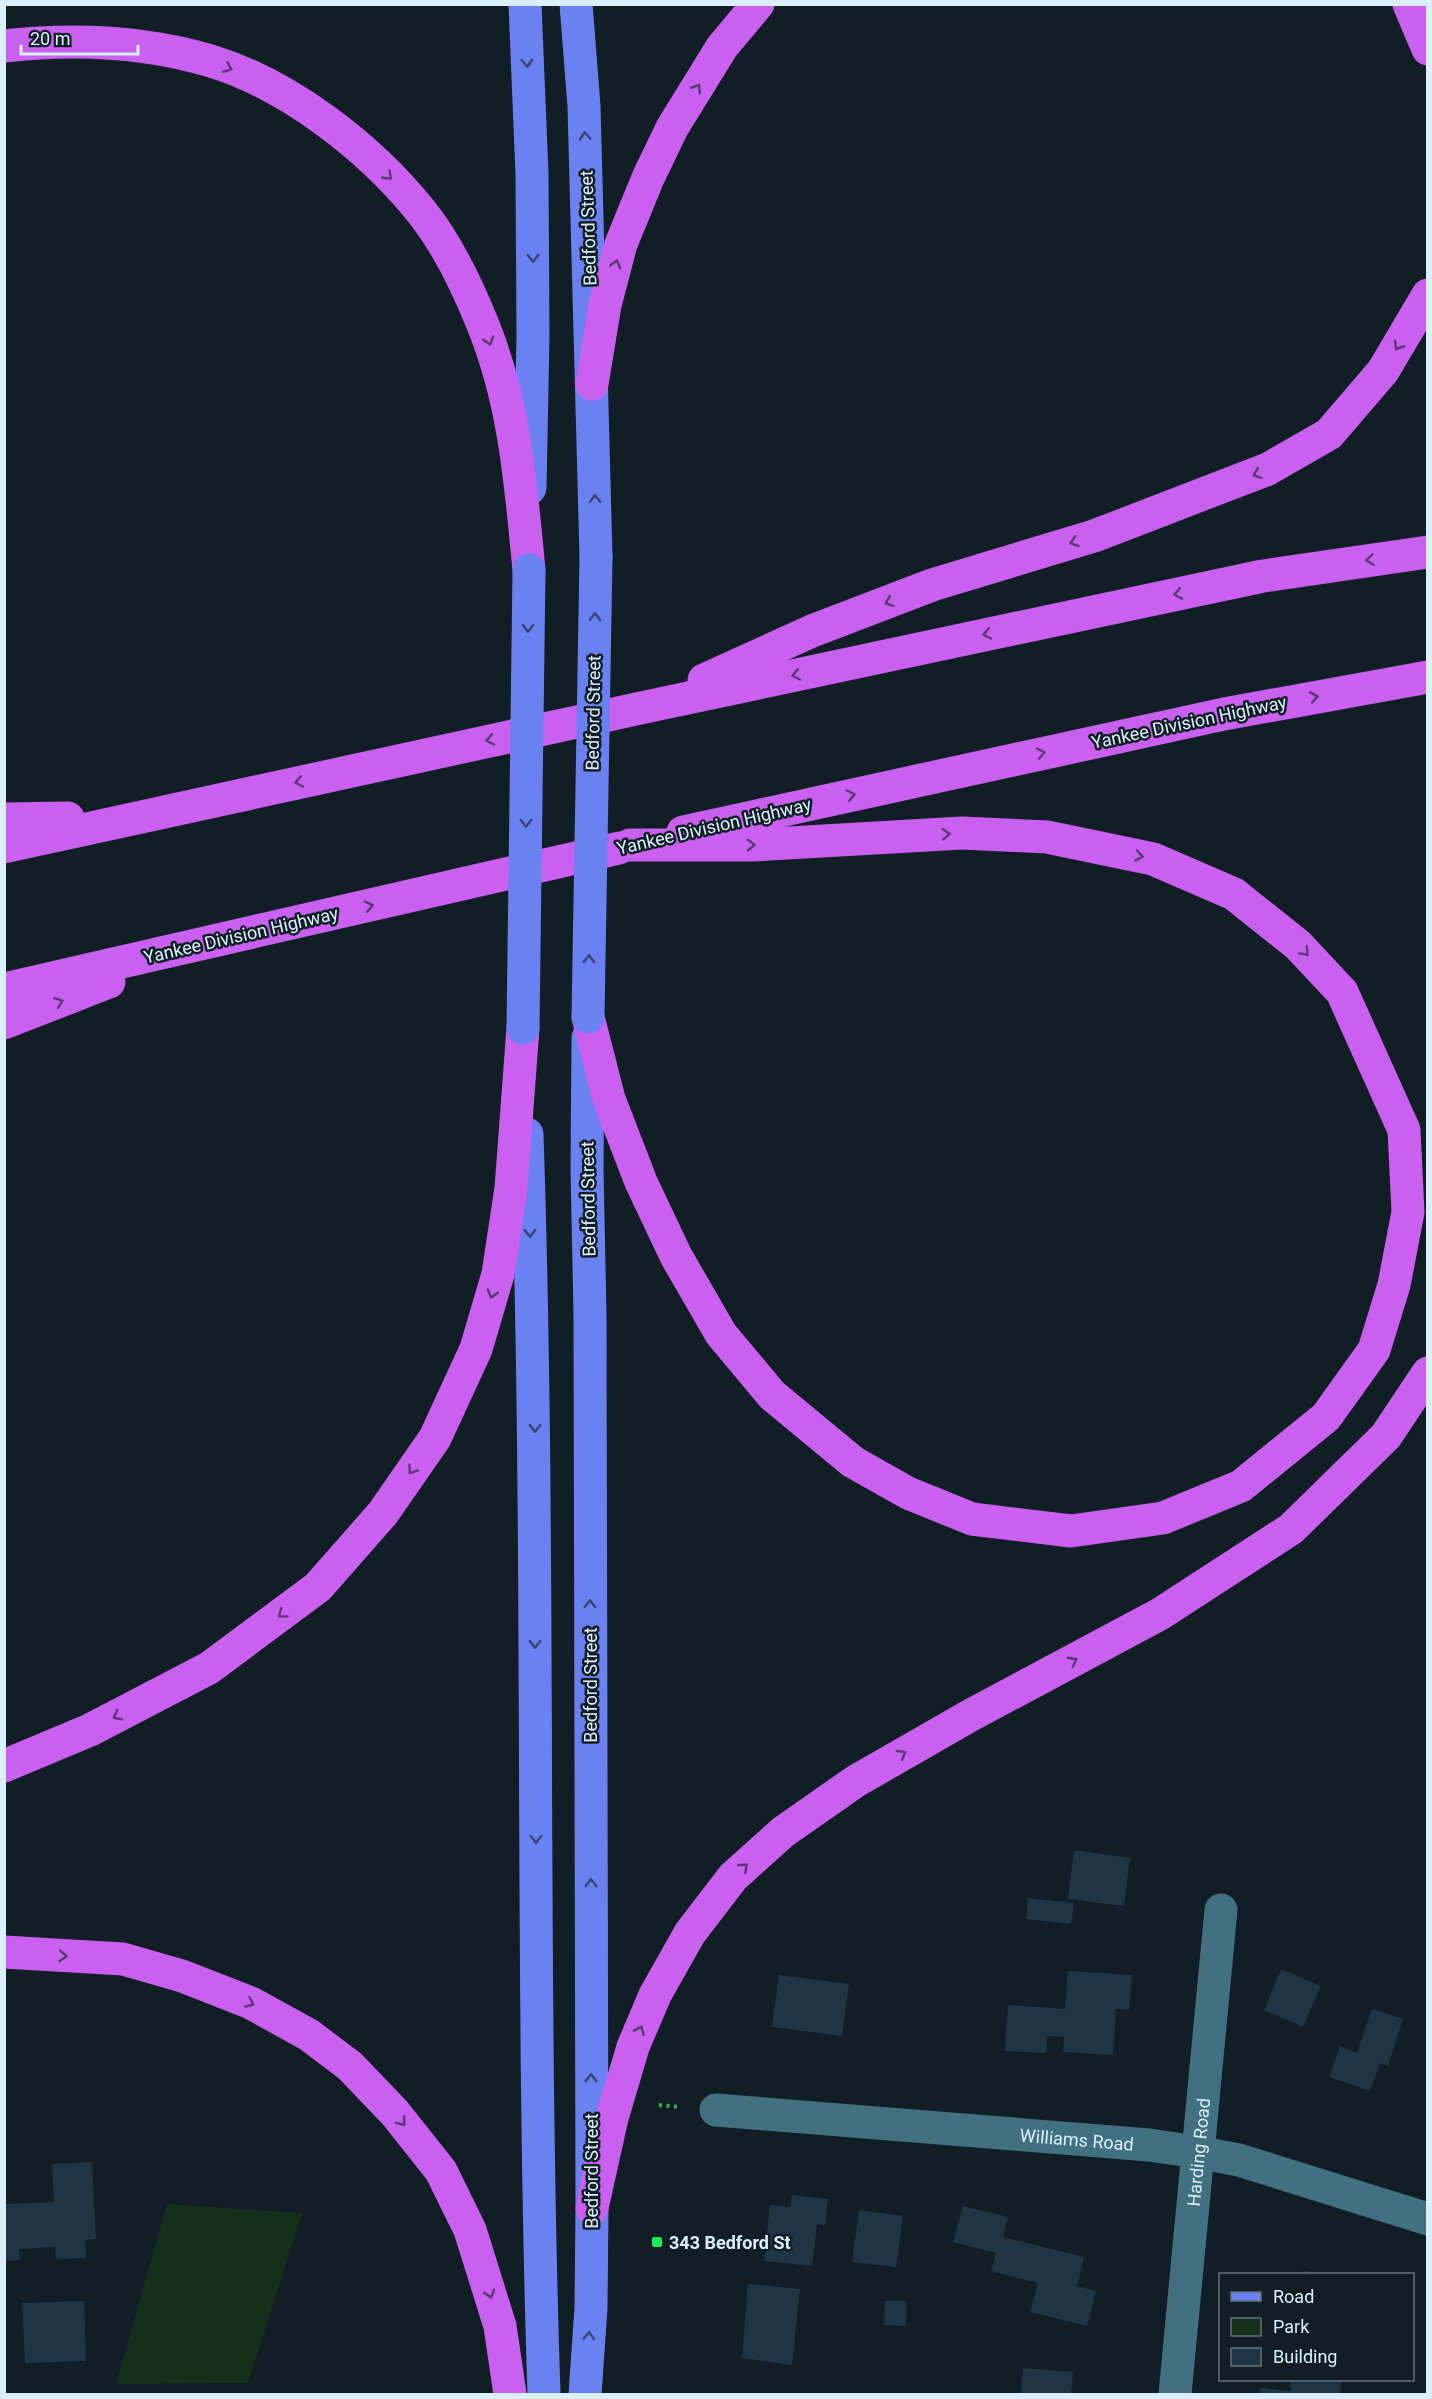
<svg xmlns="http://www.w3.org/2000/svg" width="1432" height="2399" font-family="Roboto,sans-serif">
<rect width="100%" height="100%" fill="#121e25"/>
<polygon fill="#152f1a" points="167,2204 302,2213 248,2383 116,2384"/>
<g fill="#1f3544">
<polygon points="1074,1850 1130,1858 1124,1906 1068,1899"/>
<polygon points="1028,1898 1074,1903 1071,1924 1026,1919"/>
<polygon points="1281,1969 1321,1986 1303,2027 1264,2010"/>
<polygon points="1068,1971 1132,1975 1129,2010 1116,2009 1113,2055 1063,2052 1064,2037 1047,2036 1046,2053 1005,2051 1008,2005 1065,2009"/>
<polygon points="779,1975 849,1984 842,2036 772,2027"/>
<polygon points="1372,2009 1403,2019 1388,2066 1380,2063 1370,2091 1329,2077 1340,2046 1357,2053"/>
<polygon points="92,2162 96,2239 85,2240 86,2258 56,2259 55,2247 19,2249 20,2260 4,2261 6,2204 54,2202 52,2164"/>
<polygon points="792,2195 828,2199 825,2225 817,2224 812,2266 764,2261 770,2205 790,2207"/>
<polygon points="963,2206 1008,2217 1003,2237 1084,2257 1077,2286 1096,2291 1087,2326 1030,2312 1038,2283 991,2271 996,2253 953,2242"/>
<polygon points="859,2210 903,2216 896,2267 852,2262"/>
<polygon points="1303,2271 1320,2273 1320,2274 1302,2274"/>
<polygon points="748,2284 800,2289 792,2365 742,2358"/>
<polygon points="84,2301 86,2361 25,2363 22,2303"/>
<polygon points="885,2301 906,2301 906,2326 884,2325"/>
<polygon points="1023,2368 1073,2372 1071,2394 1021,2394"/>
<polygon points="1291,2380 1341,2380 1340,2393 1260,2394 1260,2388 1290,2391"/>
</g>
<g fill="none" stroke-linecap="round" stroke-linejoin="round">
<polyline stroke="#3bad4c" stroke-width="4" stroke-dasharray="3 4.5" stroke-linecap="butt" points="659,2105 679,2107"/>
<g stroke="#417080" stroke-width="33">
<path id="s1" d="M 716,2110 L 1149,2145 L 1197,2152 L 1239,2160 L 1428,2219"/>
<path id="s2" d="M 1175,2394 L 1221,1910"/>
</g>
<g stroke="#6b81f1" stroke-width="33">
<polyline points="525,4 532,174 533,336 530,488"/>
<polyline points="576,4 584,106 596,557"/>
<path d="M 527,1134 C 541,1554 530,1975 544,2394"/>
<polyline points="585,2394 591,2308 592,2208 590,1314 587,1169 588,1038"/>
</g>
<g stroke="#c960f0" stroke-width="33">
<polyline points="1409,4 1428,49"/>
<path d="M 4,46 C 74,38 144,41 211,61 C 289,85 369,147 420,210 C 447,243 467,285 483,325 C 515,403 521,487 529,570"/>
<polyline points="592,384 605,305 621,244 648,178 672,128 722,47 758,4"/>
<polyline points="704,680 812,631 932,585 1094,536 1268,469 1329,434 1383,371 1428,295"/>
<polyline points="4,819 68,818"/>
<polyline points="683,832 1224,714 1428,677"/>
<polyline points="4,847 650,706 1263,576 1428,552"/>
<polyline points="4,989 619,848"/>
<polyline points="588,1017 609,1099 641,1182 676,1256 721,1334 772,1395 853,1462 908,1493 972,1519 1071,1531 1163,1518 1241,1486 1326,1417 1374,1350 1394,1285 1408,1212 1404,1130 1342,992 1298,945 1234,894 1153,859 1047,837 962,833 753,845 630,845"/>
<polyline points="4,1023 109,982"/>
<polyline points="4,1766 90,1730 209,1668 318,1587 383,1513 435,1438 476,1349 498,1274 511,1188 523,1028"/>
<polyline points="4,1952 123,1959 182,1976 251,2003 309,2035 350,2066 395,2113 441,2171 470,2230 500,2326 510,2394"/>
<polyline points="592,2208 612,2118 633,2047 655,1995 690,1933 733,1877 783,1832 856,1781 971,1715 1160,1614 1291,1529 1386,1436 1428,1373"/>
</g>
<g stroke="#6b81f1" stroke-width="33">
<polyline points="588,1017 596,557"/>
<polyline points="523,1028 529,570"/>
</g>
</g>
<defs><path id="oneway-chevron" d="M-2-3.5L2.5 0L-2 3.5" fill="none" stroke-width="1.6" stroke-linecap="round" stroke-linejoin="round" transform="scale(1.5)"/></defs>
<g stroke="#364677">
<use href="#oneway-chevron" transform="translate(527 63) rotate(87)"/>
<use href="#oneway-chevron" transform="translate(585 136) rotate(-92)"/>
<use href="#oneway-chevron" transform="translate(533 258) rotate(90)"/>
<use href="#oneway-chevron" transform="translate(595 499) rotate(-91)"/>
<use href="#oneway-chevron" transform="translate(595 617) rotate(-89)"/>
<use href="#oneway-chevron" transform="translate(528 628) rotate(91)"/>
<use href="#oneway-chevron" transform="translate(526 823) rotate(91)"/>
<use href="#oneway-chevron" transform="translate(589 959) rotate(-89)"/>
<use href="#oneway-chevron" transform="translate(530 1233) rotate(89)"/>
<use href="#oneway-chevron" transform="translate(535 1428) rotate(90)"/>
<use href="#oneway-chevron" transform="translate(590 1604) rotate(-90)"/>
<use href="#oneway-chevron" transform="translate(535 1644) rotate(90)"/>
<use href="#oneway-chevron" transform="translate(536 1839) rotate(90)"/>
<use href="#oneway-chevron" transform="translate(591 1883) rotate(-90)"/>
<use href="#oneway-chevron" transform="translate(591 2078) rotate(-90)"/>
<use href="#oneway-chevron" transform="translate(589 2336) rotate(-86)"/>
</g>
<g stroke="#5b3876">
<use href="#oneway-chevron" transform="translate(228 68) rotate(22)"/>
<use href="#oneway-chevron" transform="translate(697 88) rotate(-58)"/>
<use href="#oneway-chevron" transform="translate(388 176) rotate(44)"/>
<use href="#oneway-chevron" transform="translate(616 264) rotate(-75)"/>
<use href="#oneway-chevron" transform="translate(489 341) rotate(72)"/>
<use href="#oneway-chevron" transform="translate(1398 346) rotate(121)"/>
<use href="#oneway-chevron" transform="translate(1257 474) rotate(159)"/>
<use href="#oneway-chevron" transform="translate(1074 542) rotate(163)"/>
<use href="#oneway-chevron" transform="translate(1370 560) rotate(172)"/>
<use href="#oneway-chevron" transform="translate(1178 594) rotate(168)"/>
<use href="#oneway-chevron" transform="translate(889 602) rotate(159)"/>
<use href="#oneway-chevron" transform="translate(987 634) rotate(168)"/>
<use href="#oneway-chevron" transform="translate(796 675) rotate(168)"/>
<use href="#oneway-chevron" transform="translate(1314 697) rotate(-10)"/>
<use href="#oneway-chevron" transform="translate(490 740) rotate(168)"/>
<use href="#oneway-chevron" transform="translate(1041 753) rotate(-12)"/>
<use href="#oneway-chevron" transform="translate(299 782) rotate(168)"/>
<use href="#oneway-chevron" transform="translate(851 795) rotate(-12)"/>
<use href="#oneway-chevron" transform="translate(946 834) rotate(-3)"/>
<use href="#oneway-chevron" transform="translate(751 845) rotate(-1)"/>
<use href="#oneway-chevron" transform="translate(1139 856) rotate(11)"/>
<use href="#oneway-chevron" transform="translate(369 906) rotate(-13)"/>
<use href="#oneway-chevron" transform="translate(1305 952) rotate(47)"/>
<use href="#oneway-chevron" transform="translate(59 1002) rotate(-21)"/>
<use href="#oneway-chevron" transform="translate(492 1294) rotate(107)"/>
<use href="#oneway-chevron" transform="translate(412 1470) rotate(124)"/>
<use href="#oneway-chevron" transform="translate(282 1614) rotate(143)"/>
<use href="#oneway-chevron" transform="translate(1073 1661) rotate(-28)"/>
<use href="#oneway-chevron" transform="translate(117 1716) rotate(153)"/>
<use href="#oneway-chevron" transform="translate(902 1754) rotate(-30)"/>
<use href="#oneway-chevron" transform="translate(744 1867) rotate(-42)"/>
<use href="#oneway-chevron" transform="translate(63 1956) rotate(3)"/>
<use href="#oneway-chevron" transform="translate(250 2003) rotate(24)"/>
<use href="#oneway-chevron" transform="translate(640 2030) rotate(-66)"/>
<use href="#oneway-chevron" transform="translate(402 2122) rotate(52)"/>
<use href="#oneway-chevron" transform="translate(490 2294) rotate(73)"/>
</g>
<rect fill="#18e959" stroke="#121e25" stroke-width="2" x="651" y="2236" width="12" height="12" rx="3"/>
<g text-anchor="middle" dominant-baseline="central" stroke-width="5" stroke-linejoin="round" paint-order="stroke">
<g font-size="18" fill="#d9f0fb" stroke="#121e25">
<text transform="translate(588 228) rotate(-92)">Bedford Street</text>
<text transform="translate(593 713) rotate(-89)">Bedford Street</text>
<text transform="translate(1189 722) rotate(-12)">Yankee Division Highway</text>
<text transform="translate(714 826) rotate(-13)">Yankee Division Highway</text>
<text transform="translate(241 935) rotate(-13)">Yankee Division Highway</text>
<text transform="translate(588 1199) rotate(-91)">Bedford Street</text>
<text transform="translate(590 1685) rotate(-90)">Bedford Street</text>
<text stroke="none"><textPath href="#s1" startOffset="362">Williams Road</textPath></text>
<text stroke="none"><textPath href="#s2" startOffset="243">Harding Road</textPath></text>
<text transform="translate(591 2171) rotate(-90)">Bedford Street</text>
</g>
<g font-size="18" font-weight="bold" fill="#d9f0fb" stroke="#121e25" text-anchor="start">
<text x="669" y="2242">343 Bedford St</text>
</g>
</g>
<rect width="1432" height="2399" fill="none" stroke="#d9f0fb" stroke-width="12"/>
<rect x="1219" y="2273" width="195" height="108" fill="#121e25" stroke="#62727b" stroke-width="1.5"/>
<rect x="1231" y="2292" width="30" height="9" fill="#6b81f1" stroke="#62727b" stroke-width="1.5"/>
<text x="1273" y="2303" font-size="18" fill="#d9f0fb">Road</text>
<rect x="1231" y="2318" width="30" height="18" fill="#152f1a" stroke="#62727b" stroke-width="1.5"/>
<text x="1273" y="2333" font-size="18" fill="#d9f0fb">Park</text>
<rect x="1231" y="2348" width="30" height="18" fill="#1f3544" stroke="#62727b" stroke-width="1.5"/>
<text x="1273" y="2363" font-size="18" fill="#d9f0fb">Building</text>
<path d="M21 45v9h117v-9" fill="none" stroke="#d9f0fb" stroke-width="3"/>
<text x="30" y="45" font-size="18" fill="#d9f0fb" stroke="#121e25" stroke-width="4.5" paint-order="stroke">20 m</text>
</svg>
